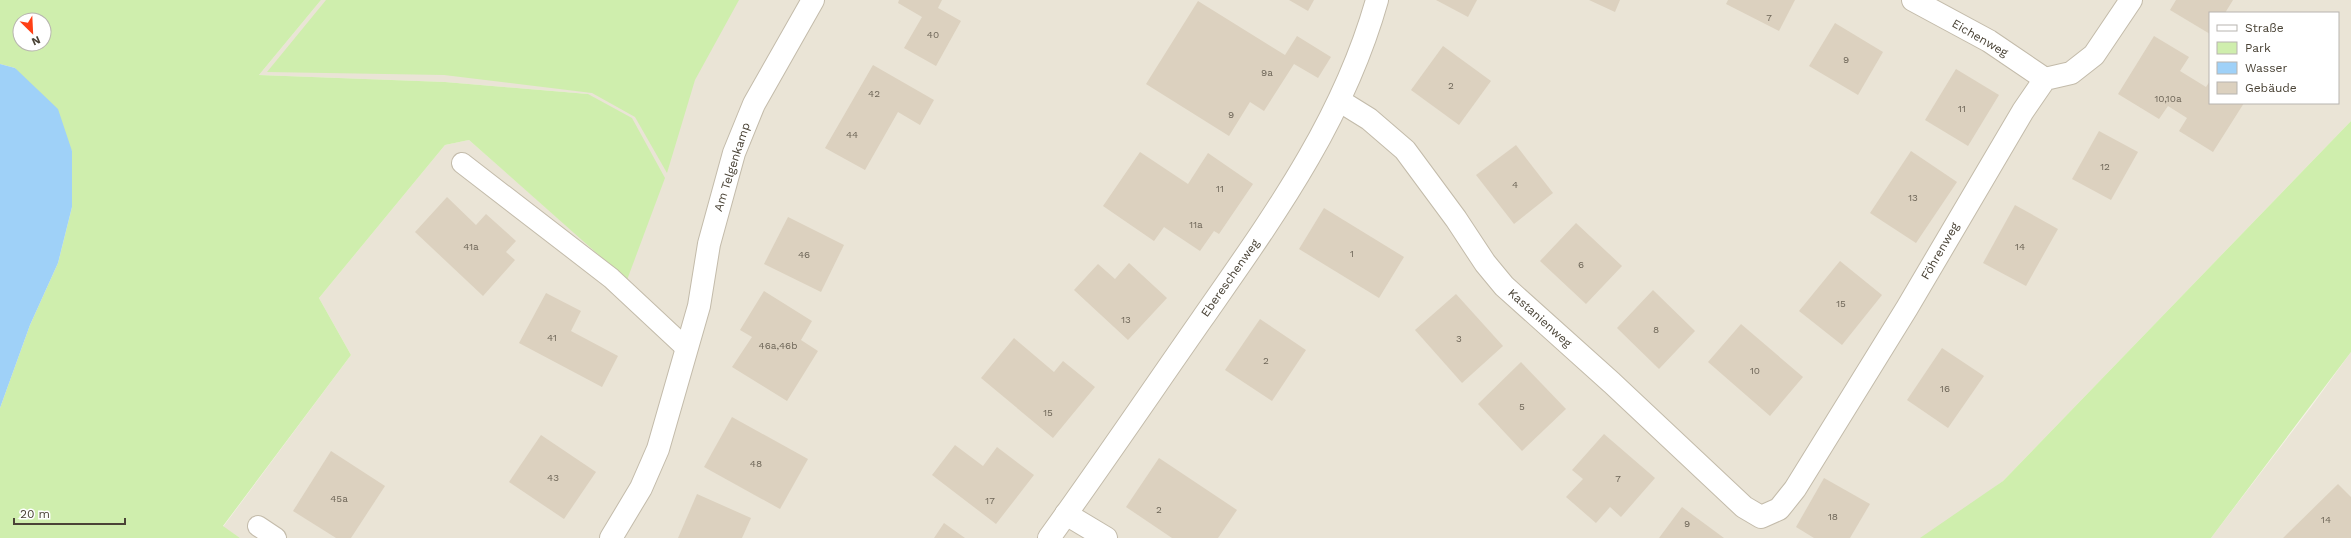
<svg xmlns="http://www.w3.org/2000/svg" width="2351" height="538" font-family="'Work Sans',sans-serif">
<rect width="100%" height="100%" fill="#f6f2e8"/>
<g fill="#eae4d6" fill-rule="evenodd">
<path d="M 321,0 L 2351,0 L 2351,121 L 2003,481 L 1926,538 L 240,538 L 223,527 L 351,355 L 319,298 L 445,145 L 469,140 L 627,279 L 588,94 L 445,82 L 259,75 ZM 2210,13 L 2338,13 L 2338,103 L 2210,103 Z"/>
<polygon points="2351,352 2351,538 2211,538 2311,407"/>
</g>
<g fill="#cfeead" fill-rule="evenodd">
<path d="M 0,0 L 321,0 L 259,75 L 445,82 L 588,94 L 632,118 L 665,178 L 627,280 L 469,140 L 445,145 L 319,298 L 351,355 L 223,526 L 240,538 L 0,538 L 0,408 L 30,325 L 58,263 L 72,207 L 72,151 L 15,68 L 0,64 ZM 20,20 L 44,20 L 44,44 L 20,44 Z"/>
<polygon points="326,0 739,0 695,80 667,173 635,117 592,93 444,75 267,72"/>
<polygon points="2351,121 2351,352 2211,538 1920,538 2003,481"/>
</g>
<polygon fill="#9fd1f8" points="0,64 15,68 58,109 72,151 72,207 58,263 30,325 0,408"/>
<g fill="#dcd1bf">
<polygon points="899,0 942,0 938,8 961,21 936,66 904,48 922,17 898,3"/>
<polygon points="1289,0 1314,0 1308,11"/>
<polygon points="1436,0 1477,0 1468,17"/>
<polygon points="1589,0 1620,0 1615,12"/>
<polygon points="1728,0 1795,0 1779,31 1726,4"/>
<polygon points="2176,0 2233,0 2225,13 2210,13 2210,34 2170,10"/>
<polygon points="1198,1 1285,55 1297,36 1331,57 1318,78 1294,64 1264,111 1250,102 1229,136 1146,84"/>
<polygon points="1835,23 1883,52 1858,95 1809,66"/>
<polygon points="2154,36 2189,57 2180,71 2206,87 2210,81 2210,103 2244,103 2213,152 2179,131 2187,118 2168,106 2159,119 2118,94"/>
<polygon points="1443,46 1491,81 1459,125 1411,90"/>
<polygon points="873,65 934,100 920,125 898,112 865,170 825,148"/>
<polygon points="1956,69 1999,95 1968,146 1925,120"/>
<polygon points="2099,131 2138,152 2111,200 2072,179"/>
<polygon points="1516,145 1553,193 1514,224 1476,175"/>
<polygon points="1911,151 1957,182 1916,243 1870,213"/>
<polygon points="1140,152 1188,184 1208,153 1253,184 1219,234 1214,231 1200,251 1164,227 1154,241 1103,206"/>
<polygon points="447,197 476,225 486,214 516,241 506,252 515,260 483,296 415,232"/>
<polygon points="2015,205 2058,229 2026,286 1983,263"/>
<polygon points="1324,208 1404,257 1379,298 1299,249"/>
<polygon points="788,217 844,245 821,292 764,264"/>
<polygon points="1576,223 1622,266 1586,304 1540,261"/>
<polygon points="1840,261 1882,295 1842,345 1799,311"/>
<polygon points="1129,263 1167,298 1128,340 1074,290 1098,264 1115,279"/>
<polygon points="1653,290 1695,331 1659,369 1617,328"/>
<polygon points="764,291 812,321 801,340 818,351 787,401 732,367 752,337 740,330"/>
<polygon points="546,293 581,311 571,331 618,356 602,387 519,343"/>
<polygon points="1456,294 1503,346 1462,383 1415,330"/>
<polygon points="1260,319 1306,350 1272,401 1225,370"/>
<polygon points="1741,324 1803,377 1770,416 1708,362"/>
<polygon points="1014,338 1054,372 1063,361 1095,387 1053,438 981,378"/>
<polygon points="1942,348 1984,376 1948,428 1907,400"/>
<polygon points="1521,362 1566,409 1522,451 1478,404"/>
<polygon points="732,417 808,459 780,509 704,467"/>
<polygon points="1604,434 1655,478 1621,517 1610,507 1596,523 1566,497 1583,479 1572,470"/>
<polygon points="541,435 596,472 564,519 509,482"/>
<polygon points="955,445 983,466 997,447 1034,475 996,524 932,475"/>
<polygon points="331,451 385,486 351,538 336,538 293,511"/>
<polygon points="1159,458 1237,510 1218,538 1172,538 1126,507"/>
<polygon points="1824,478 1870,504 1850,538 1814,538 1796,527"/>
<polygon points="2338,484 2351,497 2351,538 2283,538"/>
<polygon points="697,494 751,518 742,538 678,538"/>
<polygon points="1682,507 1724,538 1659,538"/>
<polygon points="944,523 965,538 934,538"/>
</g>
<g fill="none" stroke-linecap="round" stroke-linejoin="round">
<g stroke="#c3bbaa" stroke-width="22">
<g id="service">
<polyline points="462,163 611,278 686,348"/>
<polyline points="258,526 276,538"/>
</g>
</g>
<g stroke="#c3bbaa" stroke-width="24">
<g id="minor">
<polyline points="1913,0 1989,41 2045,79"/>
<polyline points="1340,101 1369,119 1405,150 1456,219 1485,263 1504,286 1612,383 1744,507 1761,517 1779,509 1795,489 1907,308 2023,111 2045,79 2071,73 2094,55 2131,0"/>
<polyline points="1066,514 1106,538"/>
<polyline points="611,538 641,488 658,449 699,306 709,244 734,153 754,104 813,0"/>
<path d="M 1049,538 C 1101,466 1151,392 1202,319 C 1273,217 1343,121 1377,0"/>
</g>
</g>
<use href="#service" stroke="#fff" stroke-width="20"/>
<use href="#minor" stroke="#fff" stroke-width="22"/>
</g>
<g text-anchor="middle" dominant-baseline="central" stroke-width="4" stroke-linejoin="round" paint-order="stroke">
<g font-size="10" fill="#6e6658">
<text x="1769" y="17">7</text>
<text x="933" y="34">40</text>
<text x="1846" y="59">9</text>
<text x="1267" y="72">9a</text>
<text x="1451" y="85">2</text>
<text x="874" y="93">42</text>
<text x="2168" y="98">10,10a</text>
<text x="1962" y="108">11</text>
<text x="1231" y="114">9</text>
<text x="852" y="134">44</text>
<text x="2105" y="166">12</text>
<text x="1515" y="184">4</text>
<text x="1220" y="188">11</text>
<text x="1913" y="197">13</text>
<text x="1196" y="224">11a</text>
<text x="471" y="246">41a</text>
<text x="2020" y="246">14</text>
<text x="1352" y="253">1</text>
<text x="804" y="254">46</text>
<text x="1581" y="264">6</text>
<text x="1841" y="303">15</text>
<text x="1126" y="319">13</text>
<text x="1656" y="329">8</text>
<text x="552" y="337">41</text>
<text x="1459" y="338">3</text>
<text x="778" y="345">46a,46b</text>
<text x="1266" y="360">2</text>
<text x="1755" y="370">10</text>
<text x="1945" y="388">16</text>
<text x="1522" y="406">5</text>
<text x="1048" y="412">15</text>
<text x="756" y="463">48</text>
<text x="553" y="477">43</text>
<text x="1618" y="478">7</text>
<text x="339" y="498">45a</text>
<text x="990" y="500">17</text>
<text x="1159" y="509">2</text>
<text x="1833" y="516">18</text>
<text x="2326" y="519">14</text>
<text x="1687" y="523">9</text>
</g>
<g font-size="12" fill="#4a4336" stroke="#fff">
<text transform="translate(1980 38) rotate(30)">Eichenweg</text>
<text transform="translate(732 167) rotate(-72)">Am Telgenkamp</text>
<text transform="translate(1940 251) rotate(-60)">Föhrenweg</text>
<text transform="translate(1230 278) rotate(-55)">Ebereschenweg</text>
<text transform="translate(1540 318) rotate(42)">Kastanienweg</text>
</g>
</g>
<rect x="2209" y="12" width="130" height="92" fill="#ffffff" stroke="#b7b4af"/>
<rect x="2217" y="25" width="20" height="6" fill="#ffffff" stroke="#b7b4af"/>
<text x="2245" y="32" font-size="12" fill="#4a4336">Straße</text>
<rect x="2217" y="42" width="20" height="12" fill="#cfeead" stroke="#b7b4af"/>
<text x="2245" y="52" font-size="12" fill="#4a4336">Park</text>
<rect x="2217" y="62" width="20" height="12" fill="#9fd1f8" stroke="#b7b4af"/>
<text x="2245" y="72" font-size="12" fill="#4a4336">Wasser</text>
<rect x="2217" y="82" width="20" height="12" fill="#dcd1bf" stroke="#b7b4af"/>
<text x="2245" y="92" font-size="12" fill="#4a4336">Gebäude</text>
<g transform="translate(32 32) rotate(156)"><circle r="19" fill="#ffffff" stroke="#b7b4af"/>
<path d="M0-3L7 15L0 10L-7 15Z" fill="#ff4016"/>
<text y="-6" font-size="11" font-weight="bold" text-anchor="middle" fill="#4a4336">N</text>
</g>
<path d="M14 518v6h111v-6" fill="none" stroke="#4a4336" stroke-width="2"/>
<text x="20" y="518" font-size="12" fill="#4a4336" stroke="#ffffff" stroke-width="3" paint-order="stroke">20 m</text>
</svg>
